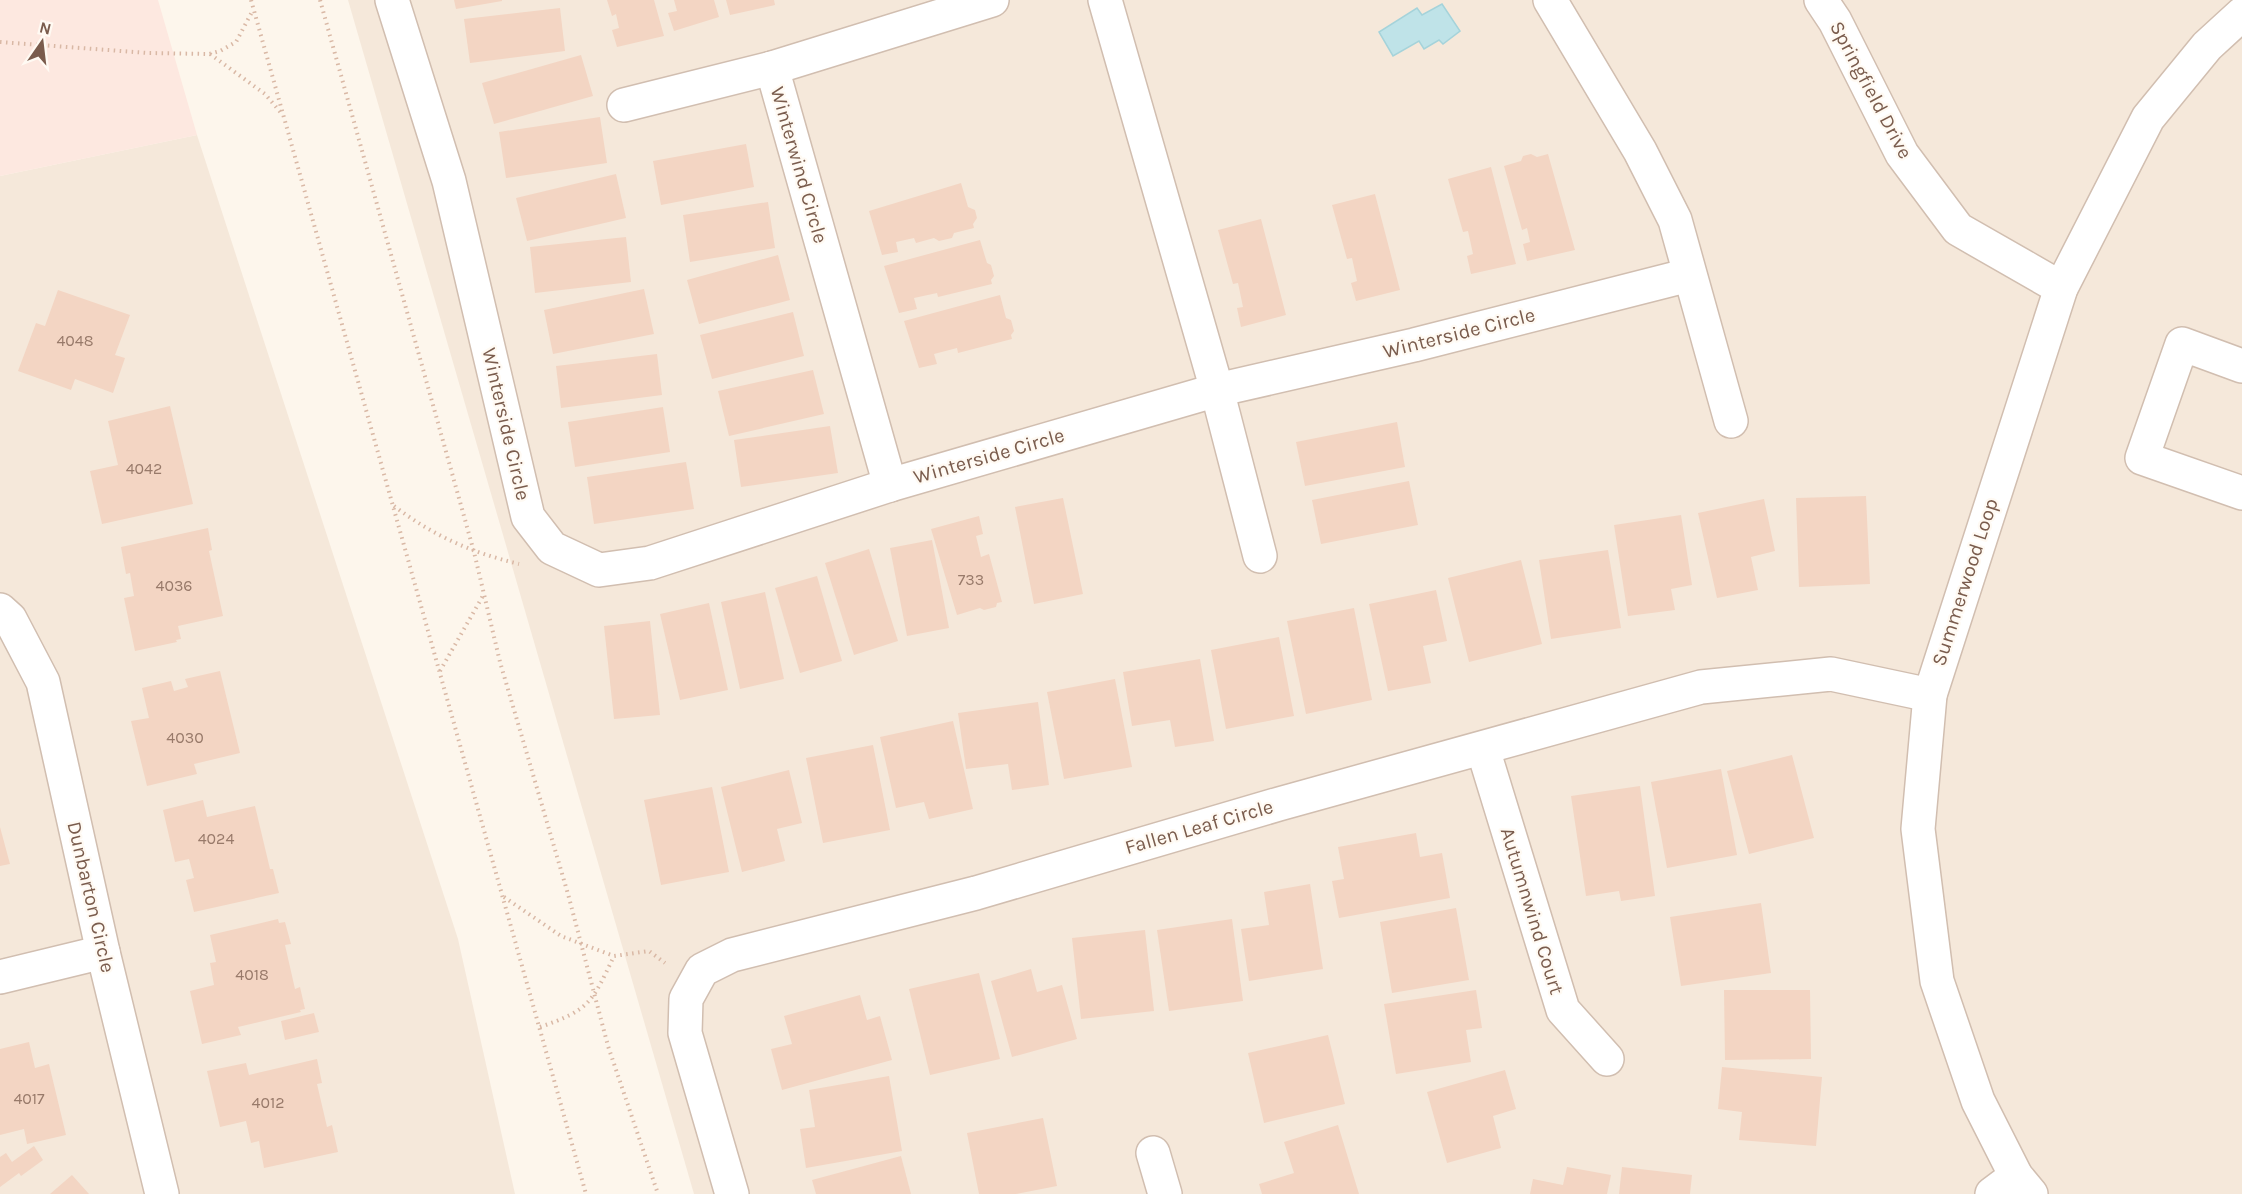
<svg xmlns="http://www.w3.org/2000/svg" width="2242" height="1194" font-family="Karla,sans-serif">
<rect width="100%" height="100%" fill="#fdf6ec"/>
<g fill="#f5e8da">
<polygon points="348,0 2242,0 2242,1194 694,1194"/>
<polygon points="197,135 458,939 515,1194 0,1194 0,176"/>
</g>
<polygon fill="#fde8e0" points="0,0 158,0 197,135 0,176"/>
<polygon fill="#bfe3e8" stroke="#a5d3da" stroke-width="1.5" points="1442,4 1460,31 1443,44 1439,40 1424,49 1419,41 1393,56 1379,32 1417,8 1422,15"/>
<g fill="#f3d5c3">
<polygon points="454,0 502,0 502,1 456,9"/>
<polygon points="607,0 654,0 664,36 617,47 612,30 619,28 616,14 612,16"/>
<polygon points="674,0 714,0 719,17 674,31 668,13 677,11"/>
<polygon points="726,0 774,0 775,5 730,15"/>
<polygon points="560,8 565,51 470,63 464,19"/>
<polygon points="581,55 593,96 494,124 482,83"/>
<polygon points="600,117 607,163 506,178 499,132"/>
<polygon points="746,144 754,187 661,205 653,161"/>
<polygon points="1531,154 1537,157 1548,154 1575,250 1527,261 1523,244 1530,242 1527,228 1522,230 1504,166 1521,161 1523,156"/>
<polygon points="1491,167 1516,264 1471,274 1467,256 1473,254 1468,231 1463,232 1448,179"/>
<polygon points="616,174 626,218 527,241 516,198"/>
<polygon points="961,183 968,207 975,210 977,218 973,224 974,228 954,233 952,238 939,241 934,238 916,243 914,238 896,242 898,252 882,255 869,211"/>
<polygon points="1375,194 1400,290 1356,301 1351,283 1357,281 1352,258 1347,259 1332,205"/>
<polygon points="768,202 775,248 690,262 683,215"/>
<polygon points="1261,219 1286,315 1241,327 1237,308 1243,307 1238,283 1233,284 1218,230"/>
<polygon points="626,237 631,282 535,293 530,247"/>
<polygon points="980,240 987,263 991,265 994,276 991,280 992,284 938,297 937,293 914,298 917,309 899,313 884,266"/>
<polygon points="778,255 790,300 699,324 687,280"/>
<polygon points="644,289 654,334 553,354 544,310"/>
<polygon points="58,290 130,315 115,355 125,358 113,393 75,379 71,390 18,371 36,323 45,326"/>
<polygon points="1000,295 1006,318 1011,320 1014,331 1011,335 1012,339 958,353 957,348 934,354 937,364 919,368 904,321"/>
<polygon points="793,312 804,356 712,379 700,335"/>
<polygon points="657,354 662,395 561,408 556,366"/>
<polygon points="813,370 824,414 729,436 718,391"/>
<polygon points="170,406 193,504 102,524 90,471 118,465 108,421"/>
<polygon points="663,407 670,452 575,467 568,422"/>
<polygon points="1397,422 1405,467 1305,486 1296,442"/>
<polygon points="830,426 838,473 741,487 734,440"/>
<polygon points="686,462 694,509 594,524 587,477"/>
<polygon points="1409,481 1418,525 1321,544 1312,500"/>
<polygon points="1866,496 1870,584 1799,587 1796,498"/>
<polygon points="1063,498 1083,594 1034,604 1015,507"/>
<polygon points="1764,499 1775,551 1751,557 1758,590 1717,598 1698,513"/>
<polygon points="1681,515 1692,585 1671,589 1675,610 1628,616 1614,525"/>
<polygon points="979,516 983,534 976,536 981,557 989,554 1002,602 997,603 996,607 984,610 980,608 957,615 931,529"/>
<polygon points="208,528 212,550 209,551 223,616 178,626 181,639 176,640 177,642 135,651 124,598 134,596 130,573 126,574 121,547"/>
<polygon points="932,540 949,628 907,636 890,548"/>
<polygon points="869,549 898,641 854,655 825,563"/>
<polygon points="1608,550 1621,628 1551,639 1539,560"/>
<polygon points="1521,560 1542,644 1469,662 1448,578"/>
<polygon points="817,576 842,661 800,673 775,588"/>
<polygon points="1436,590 1447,641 1423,646 1431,683 1388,691 1369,604"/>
<polygon points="765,592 784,679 740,689 721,602"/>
<polygon points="709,603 728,690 680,700 660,614"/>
<polygon points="1354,608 1372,700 1306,714 1287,621"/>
<polygon points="650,621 660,715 614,719 604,626"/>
<polygon points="1279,637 1294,716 1226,729 1211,650"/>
<polygon points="1200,659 1214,741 1175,747 1170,720 1132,726 1123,672"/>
<polygon points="220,671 240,753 194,764 197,774 147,786 131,721 149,718 142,688 171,681 174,691 188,687 185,679"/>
<polygon points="1115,679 1132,767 1064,779 1047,692"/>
<polygon points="1038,702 1049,785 1012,790 1008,764 966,769 958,713"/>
<polygon points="953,721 973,809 929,819 924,802 896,808 880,737"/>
<polygon points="873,745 890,830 823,843 806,758"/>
<polygon points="1792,755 1814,838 1749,854 1727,771"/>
<polygon points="1721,769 1737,855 1667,868 1651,782"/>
<polygon points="789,770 802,823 777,829 785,861 742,872 721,787"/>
<polygon points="1640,786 1655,896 1621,901 1619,891 1586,896 1571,796"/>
<polygon points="712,787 729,872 661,885 644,800"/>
<polygon points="203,800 207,817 255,806 270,869 273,869 279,893 194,912 186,880 194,878 189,859 175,862 163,810"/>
<polygon points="0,827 10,864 0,866"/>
<polygon points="1416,833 1420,857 1442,853 1450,898 1339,918 1332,881 1344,879 1338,847"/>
<polygon points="1310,884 1323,969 1249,981 1241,929 1269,925 1264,892"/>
<polygon points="1761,903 1771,973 1681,986 1670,917"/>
<polygon points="1456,908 1469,980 1392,993 1380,922"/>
<polygon points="278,919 279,923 285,922 291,944 285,945 295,989 300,987 305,1009 300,1010 301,1012 238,1027 241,1035 202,1044 190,991 214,985 210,963 216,962 210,935"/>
<polygon points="1232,919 1243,1001 1169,1011 1157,930"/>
<polygon points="1145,930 1154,1011 1081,1019 1072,938"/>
<polygon points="1031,969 1037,992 1062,985 1077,1039 1012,1057 991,981"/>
<polygon points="979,973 1000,1059 930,1075 909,989"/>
<polygon points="1476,990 1482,1028 1466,1030 1471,1062 1396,1074 1384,1004"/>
<polygon points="1724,990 1810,990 1811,1059 1725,1060"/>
<polygon points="860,995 867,1020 880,1016 892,1060 782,1090 771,1049 792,1044 784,1016"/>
<polygon points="314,1013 319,1032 285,1040 281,1021"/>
<polygon points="1328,1035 1345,1104 1264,1123 1248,1053"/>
<polygon points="29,1042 35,1068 49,1064 66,1135 27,1144 24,1129 0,1135 0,1049"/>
<polygon points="317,1059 322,1083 317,1084 327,1127 332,1125 338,1152 264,1168 259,1141 251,1143 246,1121 220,1127 207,1071 246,1063 249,1075"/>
<polygon points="1722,1067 1822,1077 1816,1146 1739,1140 1742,1112 1718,1109"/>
<polygon points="1505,1070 1516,1109 1493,1116 1501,1148 1447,1163 1427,1092"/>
<polygon points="889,1076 902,1151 806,1168 800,1129 815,1127 809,1090"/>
<polygon points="1043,1118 1057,1186 1016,1194 979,1194 967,1133"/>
<polygon points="1338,1125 1359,1194 1262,1194 1259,1184 1294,1173 1284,1142"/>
<polygon points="34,1146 43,1160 21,1176 19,1173 0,1187 0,1157 6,1153 12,1162"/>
<polygon points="901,1156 911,1194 816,1194 812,1180"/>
<polygon points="1567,1167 1611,1175 1607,1194 1530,1194 1533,1179 1563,1185"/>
<polygon points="1622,1167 1692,1175 1690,1194 1619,1194"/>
<polygon points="72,1175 89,1194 50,1194"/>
</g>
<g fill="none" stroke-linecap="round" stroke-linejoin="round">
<g stroke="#d1beb0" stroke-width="36">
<g id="minor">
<polyline points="392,0 449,181 528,517 552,548 599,570 650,563 890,485 1217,390 1414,345 1689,275"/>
<polyline points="1105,0 1217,390 1260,556"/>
<polyline points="1550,0 1640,151 1675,220 1731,421"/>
<polyline points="1821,0 1835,21 1902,154 1958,229 2061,288"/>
<polyline points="772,68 890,485"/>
<polyline points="624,105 772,68 992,0"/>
<polyline points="2242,366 2182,344 2142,458 2242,493"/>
<polyline points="0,610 10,619 43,682 103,952 162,1194"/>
<polyline points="1483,749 1563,1010 1607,1059"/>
<polyline points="0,977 103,952"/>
<polyline points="1153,1153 1165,1194"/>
<polyline points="732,1194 685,1033 686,999 702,970 732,955 976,893 1279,804 1701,687 1831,674 1930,695"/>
<polyline points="1992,1194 2016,1176"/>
<polyline points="2031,1194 2016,1176 1978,1101 1937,981 1918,829 1930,695 2061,288 2148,118 2207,46 2242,14"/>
</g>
</g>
<g stroke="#d9b8a5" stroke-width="4" stroke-dasharray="1.5 4.5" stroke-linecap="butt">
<polyline points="251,0 586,1194"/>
<polyline points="320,0 474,552 500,662 568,894 608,1046 658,1194"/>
<polyline points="0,42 148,53 209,54 220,51 236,42 253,10"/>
<polyline points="210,54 265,94 282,114"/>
<path d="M 394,506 C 434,536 470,552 519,564"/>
<polyline points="440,671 484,594"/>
<polyline points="504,897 561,936 614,956 649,951 665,963"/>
<path d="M 540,1027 C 590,1010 592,1002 614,956"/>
</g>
<use href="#minor" stroke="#fff" stroke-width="33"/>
</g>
<g text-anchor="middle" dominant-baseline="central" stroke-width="4.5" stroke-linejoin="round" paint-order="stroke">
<g font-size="16" fill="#987a6a">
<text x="75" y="340">4048</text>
<text x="144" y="468">4042</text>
<text x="971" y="579">733</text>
<text x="174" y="585">4036</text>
<text x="185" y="737">4030</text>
<text x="216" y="838">4024</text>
<text x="252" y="974">4018</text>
<text x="29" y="1098">4017</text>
<text x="268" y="1102">4012</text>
</g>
<g font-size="20" fill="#7a5c4d" stroke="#fffaf3">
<text transform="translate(1871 90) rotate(62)">Springfield Drive</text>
<text transform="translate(799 165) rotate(74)">Winterwind Circle</text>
<text transform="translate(1459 333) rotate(-14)">Winterside Circle</text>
<text transform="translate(506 424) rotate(77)">Winterside Circle</text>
<text transform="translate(989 456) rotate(-16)">Winterside Circle</text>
<text transform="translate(1965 582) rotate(-72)">Summerwood Loop</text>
<text transform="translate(1199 827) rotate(-16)">Fallen Leaf Circle</text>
<text transform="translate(91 897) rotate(77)">Dunbarton Circle</text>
<text transform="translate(1532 911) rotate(73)">Autumnwind Court</text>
</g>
</g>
<g transform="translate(42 42) rotate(14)" stroke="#fffaf3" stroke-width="4.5" paint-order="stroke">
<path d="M0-4.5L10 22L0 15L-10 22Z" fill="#7a5c4d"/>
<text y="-9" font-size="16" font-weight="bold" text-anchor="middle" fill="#7a5c4d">N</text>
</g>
</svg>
